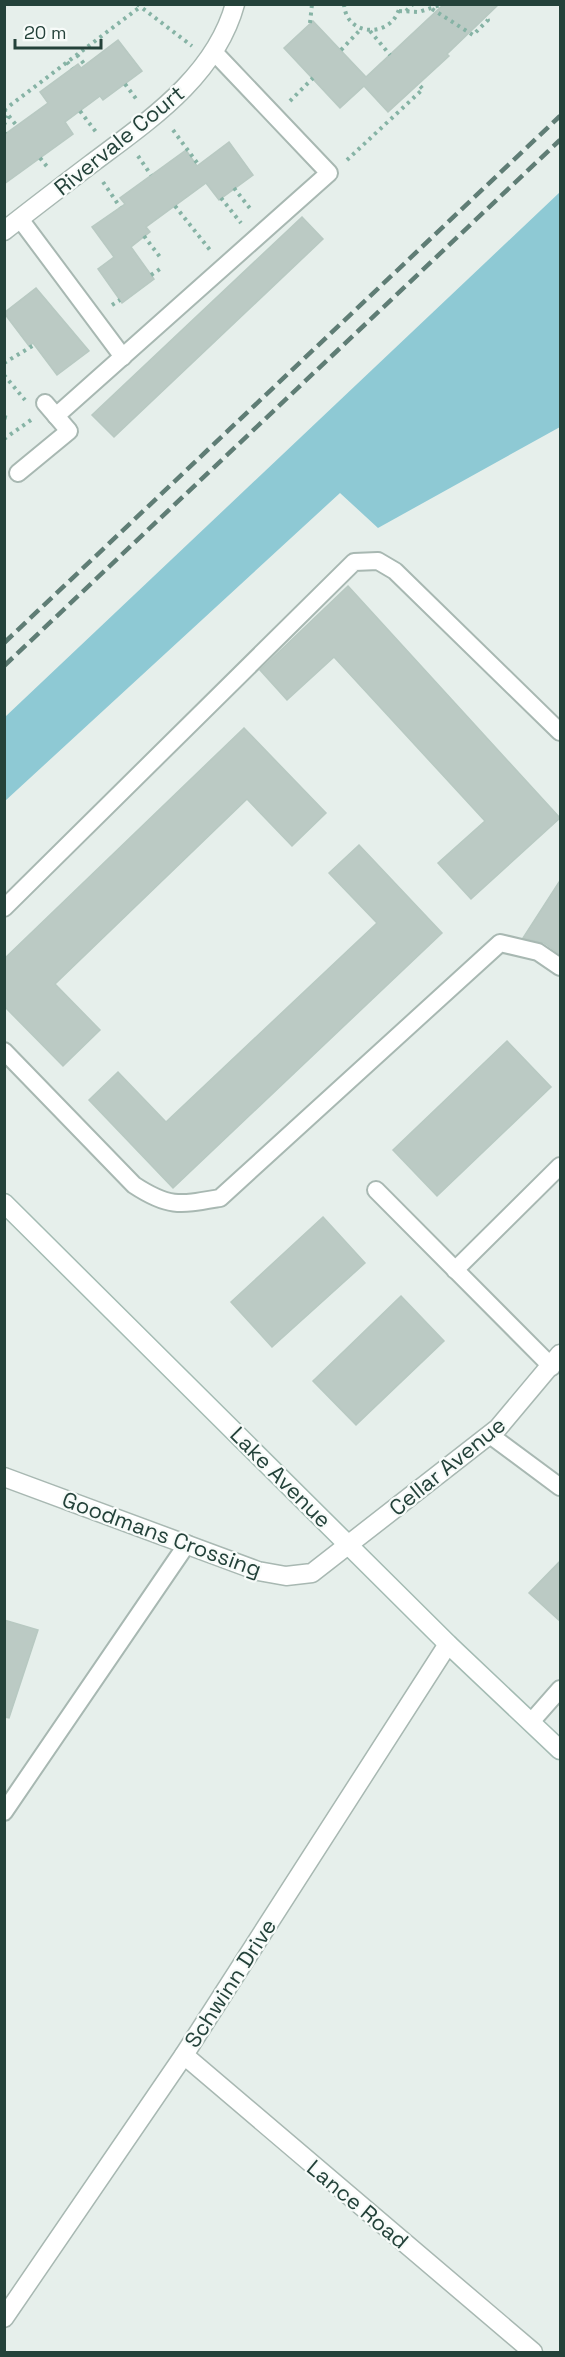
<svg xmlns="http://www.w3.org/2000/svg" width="565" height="2357" font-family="'Space Grotesk',sans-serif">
<rect width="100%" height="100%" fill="#e6efeb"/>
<polygon fill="#8ec9d4" points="560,192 560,427 378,528 340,493 5,801 5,717"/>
<g fill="#bbcac4" stroke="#b8c9c2" stroke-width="1.5">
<polygon points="444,4 499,4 447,54 449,56 388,112 364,86 340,108 284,48 313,21 366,77"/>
<polygon points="118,40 142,71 103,100 100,96 65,122 73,134 4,184 4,135 48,103 40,92 78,64 81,68"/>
<polygon points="229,142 253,175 219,200 206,183 146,227 150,232 131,247 154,279 122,303 98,269 114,257 92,227 125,204 120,198 186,150 197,166"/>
<polygon points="302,217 323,239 114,437 92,415"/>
<polygon points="36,288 89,351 57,375 33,343 29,346 4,313"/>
<polygon points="348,586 560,818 471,899 438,863 485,821 334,657 287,700 260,670"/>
<polygon points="244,728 326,813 292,846 247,799 55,984 100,1030 63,1066 4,1006 4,959"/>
<polygon points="359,845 442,933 173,1188 89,1100 118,1072 166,1122 377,923 329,873"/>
<polygon points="561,879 561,955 544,943 523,938"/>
<polygon points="507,1041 551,1087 437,1196 393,1150"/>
<polygon points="323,1217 365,1263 272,1347 231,1302"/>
<polygon points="401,1296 444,1341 356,1425 313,1381"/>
<polygon points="561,1560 561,1622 529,1593"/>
<polygon points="4,1620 38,1630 9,1718 4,1717"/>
</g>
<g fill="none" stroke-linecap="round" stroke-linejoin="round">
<g stroke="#a8b8b2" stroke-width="20">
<g id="lane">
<polyline points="20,219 123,357"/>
<polyline points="56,416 329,173 214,52"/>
<polyline points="18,473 69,431 45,403"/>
<polyline points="4,908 354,562 378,561 395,571 560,732"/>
<path d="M 4,1051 L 134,1185 C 169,1208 180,1205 220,1198 L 500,943 L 538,952 L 560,967"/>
<polyline points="376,1190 552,1367"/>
<polyline points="455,1270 560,1166"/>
<polyline points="490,1435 560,1487"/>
<polyline points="531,1722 560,1689"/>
<polyline points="4,1812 187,1544"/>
</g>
</g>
<g stroke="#a8b8b2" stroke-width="21">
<g id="street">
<path d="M 4,231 C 33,208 62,186 91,164 C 148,121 215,77 235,4"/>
<polyline points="4,1477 258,1571 286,1576 312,1573 498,1428 560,1354"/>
<polyline points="184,2055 533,2352"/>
<polyline points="4,2318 184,2055 448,1644"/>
</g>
</g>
<g stroke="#a4bbb3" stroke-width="21">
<polyline id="secondary" points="4,1203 448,1644 560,1750"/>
</g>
<g stroke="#86b3a5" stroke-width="4" stroke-dasharray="3 4.5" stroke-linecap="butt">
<polyline points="137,4 192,46"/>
<path d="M 344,4 C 346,39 396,38 400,4"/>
<polyline points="432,9 473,35 488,20 486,17"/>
<polyline points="399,11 419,12 443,4"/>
<polyline points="406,11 413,4"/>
<polyline points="310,23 312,4"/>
<polyline points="370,31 390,55"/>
<polyline points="341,50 361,29"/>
<polyline points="77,55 85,65"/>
<polyline points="67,62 72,68"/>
<polyline points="125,84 137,100"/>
<polyline points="290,101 313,78"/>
<polyline points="4,110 140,7"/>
<polyline points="4,110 17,126"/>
<polyline points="80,111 96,132"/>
<polyline points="4,125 8,116"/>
<polyline points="173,130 198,164"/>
<polyline points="4,133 6,134"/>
<polyline points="138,156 151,175"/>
<polyline points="40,158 49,169"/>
<polyline points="347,160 423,89 418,84"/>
<polyline points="103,182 120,207"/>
<polyline points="234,188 252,211"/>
<polyline points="221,198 241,223"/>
<polyline points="175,206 210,250"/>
<polyline points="144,236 160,257"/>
<polyline points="151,275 160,269"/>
<polyline points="112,305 120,300"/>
<polyline points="4,363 34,345"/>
<polyline points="4,375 25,400"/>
<polyline points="4,417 8,418"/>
<polyline points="4,439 31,420"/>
</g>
<use href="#lane" stroke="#fff" stroke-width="16"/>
<use href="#street" stroke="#fff" stroke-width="18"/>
<use href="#secondary" stroke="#fff" stroke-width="18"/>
<g stroke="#5f7d75" stroke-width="4.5" stroke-dasharray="12 6" stroke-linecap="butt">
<polyline points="4,643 560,116"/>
<polyline points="4,666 560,140"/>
</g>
</g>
<g text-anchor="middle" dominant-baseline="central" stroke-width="4.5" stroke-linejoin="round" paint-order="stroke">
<g font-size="22" fill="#24423a" stroke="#f7fbf9">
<text transform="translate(119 140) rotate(-39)">Rivervale Court</text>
<text transform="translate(447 1466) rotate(-39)">Cellar Avenue</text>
<text transform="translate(281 1477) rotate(45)">Lake Avenue</text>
<text transform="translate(162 1534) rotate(20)">Goodmans Crossing</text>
<text transform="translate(230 1983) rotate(-57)">Schwinn Drive</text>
<text transform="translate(358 2204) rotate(40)">Lance Road</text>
</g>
</g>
<rect width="565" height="2357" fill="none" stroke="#24423a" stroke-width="12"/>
<path d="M15 39v9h86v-9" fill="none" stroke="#24423a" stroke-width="3"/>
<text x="24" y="39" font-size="18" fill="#24423a" stroke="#f7fbf9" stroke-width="4.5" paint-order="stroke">20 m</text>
</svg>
